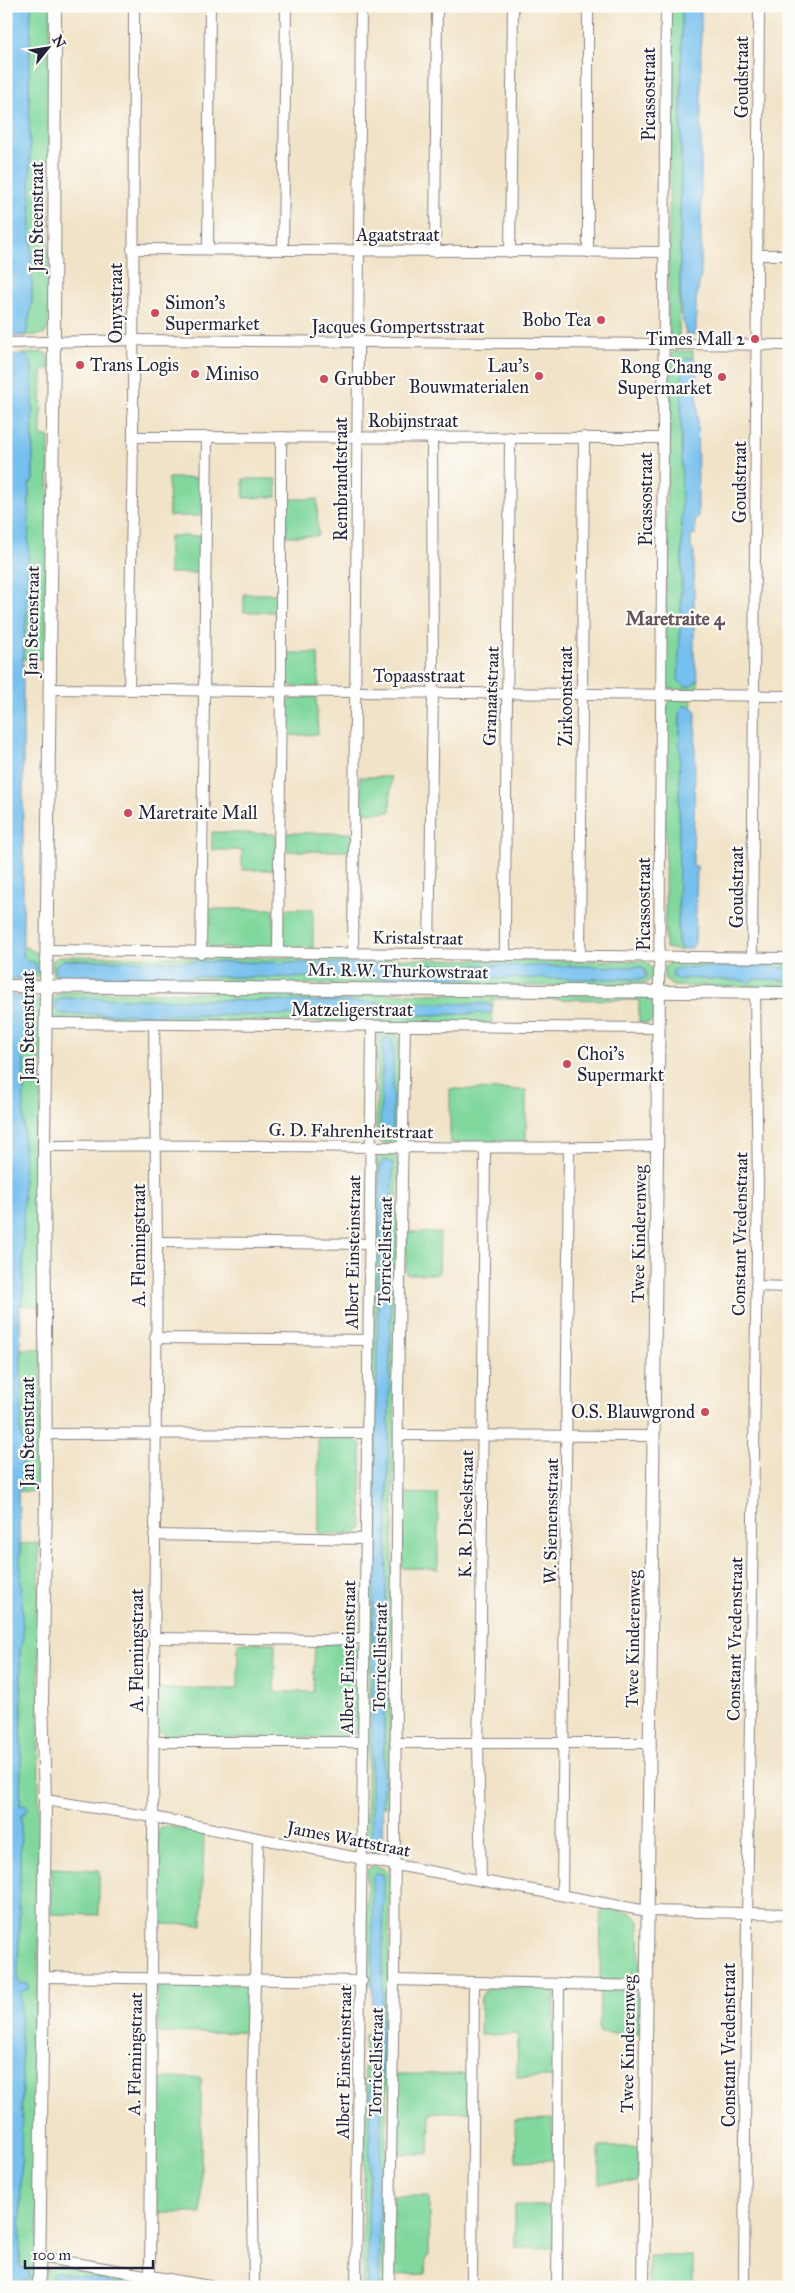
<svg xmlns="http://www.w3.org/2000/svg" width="795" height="2293" font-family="'IM FELL Great Primer',serif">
<rect width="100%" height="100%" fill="#fdfcf7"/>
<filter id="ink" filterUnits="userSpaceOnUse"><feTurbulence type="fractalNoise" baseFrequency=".02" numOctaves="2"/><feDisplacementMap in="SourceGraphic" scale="10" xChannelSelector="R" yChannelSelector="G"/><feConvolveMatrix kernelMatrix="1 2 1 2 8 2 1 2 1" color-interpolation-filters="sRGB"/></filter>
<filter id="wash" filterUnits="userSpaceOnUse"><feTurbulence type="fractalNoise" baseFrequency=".0096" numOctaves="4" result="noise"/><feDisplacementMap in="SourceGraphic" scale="20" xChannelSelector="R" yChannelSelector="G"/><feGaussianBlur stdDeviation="1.12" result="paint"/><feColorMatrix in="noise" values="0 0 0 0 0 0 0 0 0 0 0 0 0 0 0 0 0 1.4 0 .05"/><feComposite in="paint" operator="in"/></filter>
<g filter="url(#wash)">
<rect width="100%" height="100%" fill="#f1e3c7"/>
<g fill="#81d89d" stroke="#527d6c" fill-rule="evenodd">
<polygon points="31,6 50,6 48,327 45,334 24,336 27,331 32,301 29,89"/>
<polygon points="671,6 682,6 679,337 670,336 668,330"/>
<polygon points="674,351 693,351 693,358 687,358 681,406 682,516 680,668 695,683 698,679 698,691 670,689 665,679 668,360"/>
<polygon points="42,352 47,354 50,361 50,369 42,370 41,436 49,437 46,659 23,659 28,597 29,485 33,480 32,368 30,359 24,354"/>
<polygon points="168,478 202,478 202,516 169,516"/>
<polygon points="243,479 276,479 277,497 244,498"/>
<polygon points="286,499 317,499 318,536 286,536"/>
<polygon points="169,536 202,536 203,573 169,573"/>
<rect x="244" y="594" width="34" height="18"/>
<path d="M 286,653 L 318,653 L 319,687 C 308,687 292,691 286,681 Z"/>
<path d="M 316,697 L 318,734 L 286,736 L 285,704 C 292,694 306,697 316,697 Z"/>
<polygon points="675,699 692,700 692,706 683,706 680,712 678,944 682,951 666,948 665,944 666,712 669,701"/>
<polygon points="360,777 391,777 390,812 360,813"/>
<polygon points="212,832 276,834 276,870 242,870 242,850 212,850"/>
<rect x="284" y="833" width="68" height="18"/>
<polygon points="204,909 274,909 274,943 268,949 211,948 205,940"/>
<polygon points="283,909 313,909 313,948 285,946 282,941"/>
<polygon points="26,947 42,956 42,971 34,979 22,979 27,975 29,962 23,957 23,949"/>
<path d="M 60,956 L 646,961 L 653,970 L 652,978 L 645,984 L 553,986 L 63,982 L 52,974 L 52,961 ZM 62,960 L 643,967 L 646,971 L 646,977 L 643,979 L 63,976 Z"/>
<polygon points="672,961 789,962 789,968 689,967 677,980 690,978 747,981 753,979 789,980 789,987 672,986 664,978 664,967"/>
<path d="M 62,992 L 644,995 C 655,1000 654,1008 654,1019 L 648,1023 L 639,1023 L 639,1000 L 493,999 L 493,1007 L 488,1004 L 62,998 L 56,1001 L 56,1009 L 61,1014 L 388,1016 L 492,1013 L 492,1023 L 59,1020 L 52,1016 L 51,998 Z"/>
<polygon points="30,995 41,1002 41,1307 20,1305 23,1298 24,1038 29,1037 29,1032 23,1030 23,1015 36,1009 35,1002 24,1000 21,996"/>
<polygon points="387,1030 394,1031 399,1037 399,1135 391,1143 381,1143 376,1139 377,1036 380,1031"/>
<polygon points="450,1089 526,1090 526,1143 450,1143"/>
<polygon points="382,1153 394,1155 398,1162 389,1806 383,1806 391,1301 380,1164 371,1774 372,1845 374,1848 380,1849 382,1846 387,1851 383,1856 375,1856 366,1846 376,1160"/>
<polygon points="406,1232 440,1233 439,1274 406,1274"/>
<polygon points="21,1349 41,1349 41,1492 18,1491 22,1487 22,1451 31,1448 29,1442 22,1439 20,1427"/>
<polygon points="318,1438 352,1439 361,1444 362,1527 355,1533 319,1534"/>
<polygon points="403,1493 438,1494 438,1569 402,1568"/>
<polygon points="39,1543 38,2287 18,2287 18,2283 30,2278 28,2269 20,2267 22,2086 18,1980 21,1814 25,1814 20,1805 22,1714 20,1650 23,1637 20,1544"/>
<polygon points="238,1643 275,1643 274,1692 313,1692 315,1644 351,1643 359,1652 359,1729 357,1734 347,1738 166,1738 158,1730 158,1689 238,1689"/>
<polygon points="166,1826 204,1833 202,1925 156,1924 158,1832 161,1828"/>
<path d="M 373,1866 C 383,1868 387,1868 390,1878 L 384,2287 L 379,2287 L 383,1874 L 373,1960 L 372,1985 L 366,1985 L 367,1870 Z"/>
<polygon points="51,1868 99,1870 99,1915 51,1914"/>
<polygon points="601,1907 632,1913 639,1921 640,1973 636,1980 600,1981"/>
<polygon points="157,1982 244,1984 253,1992 252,2032 158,2033"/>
<polygon points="488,1987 546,1987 555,1992 554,2077 517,2077 518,2034 480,2035 481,1997"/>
<polygon points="600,1989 629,1989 639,1995 639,2034 599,2033"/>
<polygon points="365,2035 372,2035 367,2287 362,2287"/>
<polygon points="396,2074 469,2074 469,2112 430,2112 429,2154 395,2154"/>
<polygon points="155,2078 201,2078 201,2213 156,2213"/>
<polygon points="552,2119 553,2160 516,2161 515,2120"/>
<polygon points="599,2147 638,2147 638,2182 599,2183"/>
<polygon points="393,2196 429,2196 429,2256 426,2257 425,2274 393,2275"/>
<rect x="515" y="2206" width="39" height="42"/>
<rect x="649" y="2256" width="44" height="31"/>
<polygon points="53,2265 177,2287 138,2287 55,2272 57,2285 66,2287 48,2287 44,2283 45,2271"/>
</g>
<g fill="#74c0ee" stroke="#4b7194">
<polygon points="6,6 31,6 29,89 32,301 27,331 24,336 6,336"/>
<polygon points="682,6 701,6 701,275 696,300 696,334 686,335 681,313 680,275"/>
<polygon points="24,354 30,359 32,368 33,480 29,485 28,597 23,659 23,956 29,962 35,962 38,972 22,979 6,979 6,355"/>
<polygon points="687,358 693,358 697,362 698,517 695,519 695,535 691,536 691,546 694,553 694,656 698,679 691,686 684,686 678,680 682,582 681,406 683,362"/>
<polygon points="683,706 692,706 696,712 693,866 697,866 695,942 691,949 682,949 678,944 680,711"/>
<polygon points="62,960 643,967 646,977 643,979 63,976 55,973 55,966"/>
<polygon points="755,966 789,968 789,980 754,979 749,983 747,981 690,978 677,980 672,976 673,970 678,968"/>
<polygon points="6,995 21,996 24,1000 35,1002 36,1009 23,1015 23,1030 29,1032 29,1037 24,1038 23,1298 20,1305 22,1418 20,1427 22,1439 32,1445 31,1448 22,1451 22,1487 18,1491 23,1637 20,1650 22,1714 20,1805 26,1806 29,1810 21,1815 18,1980 20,1983 28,1984 28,1989 20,1992 22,2086 20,2267 28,2269 30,2278 18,2283 18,2287 6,2287"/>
<polygon points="62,998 488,1004 492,1007 492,1013 388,1016 61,1014 55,1009 56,1001"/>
<polygon points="388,1037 393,1042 393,1134 386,1138 380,1135 383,1038"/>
<polygon points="384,1160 393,1163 382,1846 380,1849 374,1848 372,1845 371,1774 380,1164"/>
<polygon points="376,1873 383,1874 384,1878 379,2287 367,2287 373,1960 372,1877"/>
<polygon points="55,2272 136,2286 138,2287 57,2285 51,2280"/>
</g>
</g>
<g filter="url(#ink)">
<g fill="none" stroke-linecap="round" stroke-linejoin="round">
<g stroke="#8a8281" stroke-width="12">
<g id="minor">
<polyline points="208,248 210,6"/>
<polyline points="132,249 664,252"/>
<polyline points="283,249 286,6"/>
<polyline points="435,252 437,6"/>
<polyline points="510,252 513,6"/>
<polyline points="588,252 588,6"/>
<polyline points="757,255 789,255"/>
<polyline points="6,343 133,340 789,345"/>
<polyline points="133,437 662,438"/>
<polyline points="49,689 789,696"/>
<polyline points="129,690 133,437 134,6"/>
<polyline points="46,950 789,958"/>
<polyline points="278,952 281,692 281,437"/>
<polyline points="201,953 207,437"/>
<polyline points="353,953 361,6"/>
<polyline points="429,955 433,692 432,438"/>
<path d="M 505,956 C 505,783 509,610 510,437"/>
<polyline points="580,956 584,437"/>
<polyline points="752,958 759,6"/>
<polyline points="659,992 666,6"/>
<polyline points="46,1023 658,1028"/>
<path d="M 44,1146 C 248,1143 453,1151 657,1146"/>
<polyline points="157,1242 369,1244"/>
<polyline points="756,1286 789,1287"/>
<polyline points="155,1338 368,1340"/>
<polyline points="45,1434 366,1433"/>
<polyline points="398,1435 654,1436"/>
<polyline points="154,1535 366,1539"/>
<polyline points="153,1638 324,1640 364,1638"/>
<polyline points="153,1742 363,1742"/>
<polyline points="395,1743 649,1743"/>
<polyline points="45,1800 153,1817 363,1859 647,1911 789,1914"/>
<polyline points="481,1881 478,1743 481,1622 485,1148"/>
<polyline points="562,1895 569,1148"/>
<polyline points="44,1977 362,1981"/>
<polyline points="394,1980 645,1986"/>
<polyline points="40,2257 215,2287"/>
<polyline points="150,2275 157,1242 154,1024"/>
<polyline points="254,2287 252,2121 258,1838"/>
<path d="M 356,2287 C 363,1867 367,1447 372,1027"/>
<polyline points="389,2287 394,1980 398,1387 405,1027"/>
<polyline points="472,2287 474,1982"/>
<polyline points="557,2287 559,1983"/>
<polyline points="744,2287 746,1989 758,1184 755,993"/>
</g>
</g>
<g stroke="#8a8281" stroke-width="14">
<g id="tertiary">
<polyline points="6,986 789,993"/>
<polyline points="39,2287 45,1800 42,1701 46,1498 44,1146 54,343 55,6"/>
<polyline points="643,2287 659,992"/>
</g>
</g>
<use href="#minor" stroke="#fff" stroke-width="10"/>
<use href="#tertiary" stroke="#fff" stroke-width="12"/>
</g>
</g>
<g fill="#d1495b" stroke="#fdfcf7" stroke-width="2">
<circle cx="155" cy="313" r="5"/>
<circle cx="601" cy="320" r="5"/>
<circle cx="755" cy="339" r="5"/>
<circle cx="80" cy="365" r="5"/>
<circle cx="195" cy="374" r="5"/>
<circle cx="539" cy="376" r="5"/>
<circle cx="722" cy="377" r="5"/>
<circle cx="324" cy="379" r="5"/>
<circle cx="128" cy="813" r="5"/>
<circle cx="567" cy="1064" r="5"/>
<circle cx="705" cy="1412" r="5"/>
</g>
<g text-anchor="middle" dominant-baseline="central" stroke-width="4.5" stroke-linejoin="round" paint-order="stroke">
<g font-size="18" fill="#22223b" stroke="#fdfcf7">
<text transform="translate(742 77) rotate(-90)">Goudstraat</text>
<text transform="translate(649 94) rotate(-90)">Picassostraat</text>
<text transform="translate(37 217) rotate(-90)">Jan Steenstraat</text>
<text x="398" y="235">Agaatstraat</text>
<text transform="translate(116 303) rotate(-90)">Onyxstraat</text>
<text x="398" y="327">Jacques Gompertsstraat</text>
<text x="413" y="421">Robijnstraat</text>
<text transform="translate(341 479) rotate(-90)">Rembrandtstraat</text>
<text transform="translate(740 482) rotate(-90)">Goudstraat</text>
<text transform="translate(646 499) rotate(-90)">Picassostraat</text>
<text transform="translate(32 621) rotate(-89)">Jan Steenstraat</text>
<text x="419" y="676">Topaasstraat</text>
<text transform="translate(491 696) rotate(-88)">Granaatstraat</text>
<text transform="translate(566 696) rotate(-90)">Zirkoonstraat</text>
<text transform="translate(737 887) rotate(-90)">Goudstraat</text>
<text transform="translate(644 904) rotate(-90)">Picassostraat</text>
<text transform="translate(418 938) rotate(1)">Kristalstraat</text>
<text transform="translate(398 971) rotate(1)">Mr. R.W. Thurkowstraat</text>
<text x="352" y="1010">Matzeligerstraat</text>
<text transform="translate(28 1026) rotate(-90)">Jan Steenstraat</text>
<text transform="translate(351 1131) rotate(1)">G. D. Fahrenheitstraat</text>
<text transform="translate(639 1234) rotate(-89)">Twee Kinderenweg</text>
<text transform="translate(740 1234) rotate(-89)">Constant Vredenstraat</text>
<text transform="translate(139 1245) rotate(-90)">A. Flemingstraat</text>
<text transform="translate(385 1251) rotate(-89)">Torricellistraat</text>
<text transform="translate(353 1252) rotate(-89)">Albert Einsteinstraat</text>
<text transform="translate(28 1432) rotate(-90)">Jan Steenstraat</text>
<text transform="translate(466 1514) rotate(-89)">K. R. Dieselstraat</text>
<text transform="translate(551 1521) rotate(-89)">W. Siemensstraat</text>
<text transform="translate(633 1639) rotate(-89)">Twee Kinderenweg</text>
<text transform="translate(735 1639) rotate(-89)">Constant Vredenstraat</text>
<text transform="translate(137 1650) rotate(-90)">A. Flemingstraat</text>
<text transform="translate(348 1657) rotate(-89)">Albert Einsteinstraat</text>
<text transform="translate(380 1657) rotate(-89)">Torricellistraat</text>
<text transform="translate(349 1839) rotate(11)">James Wattstraat</text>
<text transform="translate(628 2044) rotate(-89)">Twee Kinderenweg</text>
<text transform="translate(729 2045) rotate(-90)">Constant Vredenstraat</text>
<text transform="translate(135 2054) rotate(-89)">A. Flemingstraat</text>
<text transform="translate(344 2062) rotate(-89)">Albert Einsteinstraat</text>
<text transform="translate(376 2062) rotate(-89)">Torricellistraat</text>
</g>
<g font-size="18" fill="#22223b" stroke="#fdfcf7" text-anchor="start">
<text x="165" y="303">Simon's<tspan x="165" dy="21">Supermarket</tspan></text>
<text x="591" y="320" text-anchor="end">Bobo Tea</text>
<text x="745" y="339" text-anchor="end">Times Mall 2</text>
<text x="90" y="365">Trans Logis</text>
<text x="529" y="366" text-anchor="end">Lau's<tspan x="529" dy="21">Bouwmaterialen</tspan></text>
<text x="712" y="367" text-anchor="end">Rong Chang<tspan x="712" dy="21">Supermarket</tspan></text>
<text x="205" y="374">Miniso</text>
<text x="334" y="379">Grubber</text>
<text x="138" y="813">Maretraite Mall</text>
<text x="577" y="1054">Choi's<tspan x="577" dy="21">Supermarkt</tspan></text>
<text x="695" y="1412" text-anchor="end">O.S. Blauwgrond</text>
</g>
<g font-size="19" font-weight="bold" fill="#645158" stroke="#fdfcf7">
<text x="675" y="618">Maretraite 4</text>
</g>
</g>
<rect width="795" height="2293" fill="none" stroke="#fdfcf7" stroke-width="25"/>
<g transform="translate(48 48) rotate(60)" stroke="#fdfcf7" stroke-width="4" paint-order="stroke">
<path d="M0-4L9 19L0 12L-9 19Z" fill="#22223b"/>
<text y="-8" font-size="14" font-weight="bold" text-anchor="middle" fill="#22223b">N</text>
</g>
<path d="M25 2260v8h128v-8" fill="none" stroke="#22223b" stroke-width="2.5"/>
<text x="32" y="2260" font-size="15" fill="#22223b" stroke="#fdfcf7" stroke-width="4" paint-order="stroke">100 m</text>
</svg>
